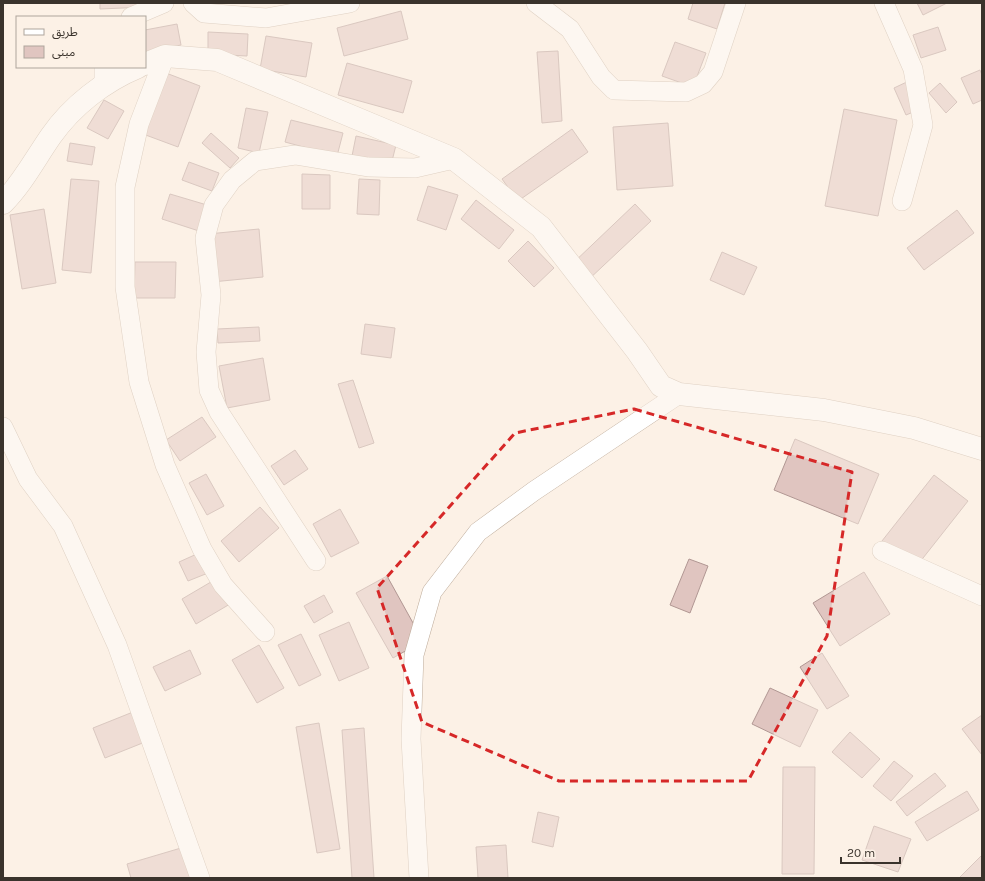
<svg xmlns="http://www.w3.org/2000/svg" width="985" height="881" font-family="Karla,'Noto Sans Arabic',sans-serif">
<rect width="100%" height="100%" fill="#fcf1e6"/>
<g fill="#e0c5c0" stroke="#b19793">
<polygon points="100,3 146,3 146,7 100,9"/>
<polygon points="693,3 725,3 717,29 688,19"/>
<polygon points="917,3 947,3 923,15"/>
<polygon points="401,11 408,39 344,56 337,28"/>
<polygon points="177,24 181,45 145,52 145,30"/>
<polygon points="938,27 946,50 921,58 913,35"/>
<polygon points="208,32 248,34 247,56 208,54"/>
<polygon points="266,36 312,43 306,77 260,69"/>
<polygon points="675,42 706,53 693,87 662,76"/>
<polygon points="558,51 562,121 542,123 537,52"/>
<polygon points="347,63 412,81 403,113 338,95"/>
<polygon points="980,70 982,75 982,100 973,104 961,78"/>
<polygon points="166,73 200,86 178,147 143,134"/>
<polygon points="911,80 923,108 906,115 894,88"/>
<polygon points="940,83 957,102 946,113 929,93"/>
<polygon points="104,100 124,111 108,139 87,128"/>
<polygon points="246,108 268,112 259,153 238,148"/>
<polygon points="844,109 897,120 878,216 825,206"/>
<polygon points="291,120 343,133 337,156 285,142"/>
<polygon points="668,123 673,186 617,190 613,127"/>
<polygon points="572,129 588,152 518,201 502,179"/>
<polygon points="211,133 239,158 230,168 202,143"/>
<polygon points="356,136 396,145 391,165 352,156"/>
<polygon points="70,143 95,147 92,165 67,161"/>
<polygon points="189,162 219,173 212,191 182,180"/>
<polygon points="302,174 330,175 330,209 302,209"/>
<polygon points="71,179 99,181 91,273 62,270"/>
<polygon points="359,179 380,180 379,215 357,214"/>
<polygon points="428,186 458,195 446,230 417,220"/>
<polygon points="170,194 207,205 199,231 162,219"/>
<polygon points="476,200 514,230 499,249 461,219"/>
<polygon points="635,204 651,221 587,281 571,265"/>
<polygon points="44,209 56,283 22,289 10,215"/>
<polygon points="957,210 974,233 924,270 907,248"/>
<polygon points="259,229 263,277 212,282 208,234"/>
<polygon points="528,241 554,268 534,287 508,261"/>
<polygon points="722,252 757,267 744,295 710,280"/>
<polygon points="135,262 176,262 175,298 134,298"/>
<polygon points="365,324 395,328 391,358 361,354"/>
<polygon points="259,327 260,341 218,343 217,329"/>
<polygon points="263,358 270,400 227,408 219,366"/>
<polygon points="353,380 374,443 359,448 338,384"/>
<polygon points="202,417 216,437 180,461 166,440"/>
<polygon points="795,439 879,474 858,524 774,490"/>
<polygon points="295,450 308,469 284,485 271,466"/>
<polygon points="206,474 224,506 207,515 189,483"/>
<polygon points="934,475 968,501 912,572 878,546"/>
<polygon points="260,507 279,528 239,562 221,541"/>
<polygon points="340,509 359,543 331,557 313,524"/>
<polygon points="199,553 208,573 188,581 179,562"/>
<polygon points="689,559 708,566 690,613 670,605"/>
<polygon points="864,572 890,614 840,646 813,603"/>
<polygon points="387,576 423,641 393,658 356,593"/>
<polygon points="216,579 230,604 196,624 182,599"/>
<polygon points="324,595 333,612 314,623 304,606"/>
<polygon points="349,622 369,668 339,681 319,635"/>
<polygon points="301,634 321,675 299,686 278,645"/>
<polygon points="259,645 284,688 257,703 232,660"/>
<polygon points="190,650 201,674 165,691 153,667"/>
<polygon points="822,653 849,696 827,709 800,667"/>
<polygon points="770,688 818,710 800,747 752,724"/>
<polygon points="138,710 150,740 105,758 93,728"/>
<polygon points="982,715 982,755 962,729"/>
<polygon points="319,723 340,849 317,853 296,727"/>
<polygon points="364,728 374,878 352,878 342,730"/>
<polygon points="850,732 880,759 862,778 832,752"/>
<polygon points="894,761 913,776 891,801 873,786"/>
<polygon points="783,767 815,767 814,874 782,874"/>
<polygon points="935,773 946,786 907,816 896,802"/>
<polygon points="967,791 979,810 927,841 915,822"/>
<polygon points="538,812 559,817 553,847 532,842"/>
<polygon points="874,826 911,839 898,872 862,860"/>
<polygon points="506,845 508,878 478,878 476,847"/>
<polygon points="181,848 190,878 131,878 127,864"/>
<polygon points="982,855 982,878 959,878"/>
</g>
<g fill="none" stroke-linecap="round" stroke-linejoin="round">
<g stroke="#beac9b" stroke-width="20">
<g id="minor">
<polyline points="193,3 204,13 266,18 350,3"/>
<polyline points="536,3 570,29 601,77 614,90 686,92 703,84 713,72 736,3"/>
<polyline points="884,3 913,69 923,125 902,201"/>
<polyline points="131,17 164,3"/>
<polyline points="165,56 139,124 125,187 125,287 139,382 165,465 202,549 223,585 265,632"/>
<polyline points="104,67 104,85"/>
<polyline points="3,427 28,479 63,526 117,645 200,878"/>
<polyline points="882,551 982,596"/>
<polyline points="316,561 219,412 209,390 206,352 211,295 205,238 214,205 232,180 255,161 295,155 368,167 415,168 454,159"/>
<polyline points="419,878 411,739 414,655 432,592 478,532 534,491 679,394"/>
</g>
</g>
<g stroke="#beac9b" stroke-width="23">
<g id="secondary">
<polyline points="145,64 165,56 217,60 454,159 541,227 637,351 661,386 679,394 824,410 914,428 982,449"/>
<path d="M 3,203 C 22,184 35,159 51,136 C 72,106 104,81 138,67"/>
</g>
</g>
<use href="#minor" stroke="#fff" stroke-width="19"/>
<use href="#secondary" stroke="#fff" stroke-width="22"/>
</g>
<path d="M0 0H985V881H0ZM 634,409 L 852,472 L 827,636 L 748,781 L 559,781 L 422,722 L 377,588 L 515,433 Z" fill="#fcf1e6" fill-opacity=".55" fill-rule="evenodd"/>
<path fill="none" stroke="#d62828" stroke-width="3" stroke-dasharray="8 5" stroke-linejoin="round" d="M 634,409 L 852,472 L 827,636 L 748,781 L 559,781 L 422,722 L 377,588 L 515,433 Z"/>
<rect width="985" height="881" fill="none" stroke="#3a332c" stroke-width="8"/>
<rect x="16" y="16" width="130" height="52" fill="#fcf1e6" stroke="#aea59c"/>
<rect x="24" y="29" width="20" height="6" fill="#ffffff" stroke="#aea59c"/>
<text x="52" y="36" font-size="12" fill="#3a332c">طريق</text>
<rect x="24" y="46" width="20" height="12" fill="#e0c5c0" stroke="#aea59c"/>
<text x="52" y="56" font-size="12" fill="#3a332c">مبنى</text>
<path d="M841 857v6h59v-6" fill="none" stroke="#3a332c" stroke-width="2"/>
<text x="847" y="857" font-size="12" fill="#3a332c" stroke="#fcf1e6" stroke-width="3" paint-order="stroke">20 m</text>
</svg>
